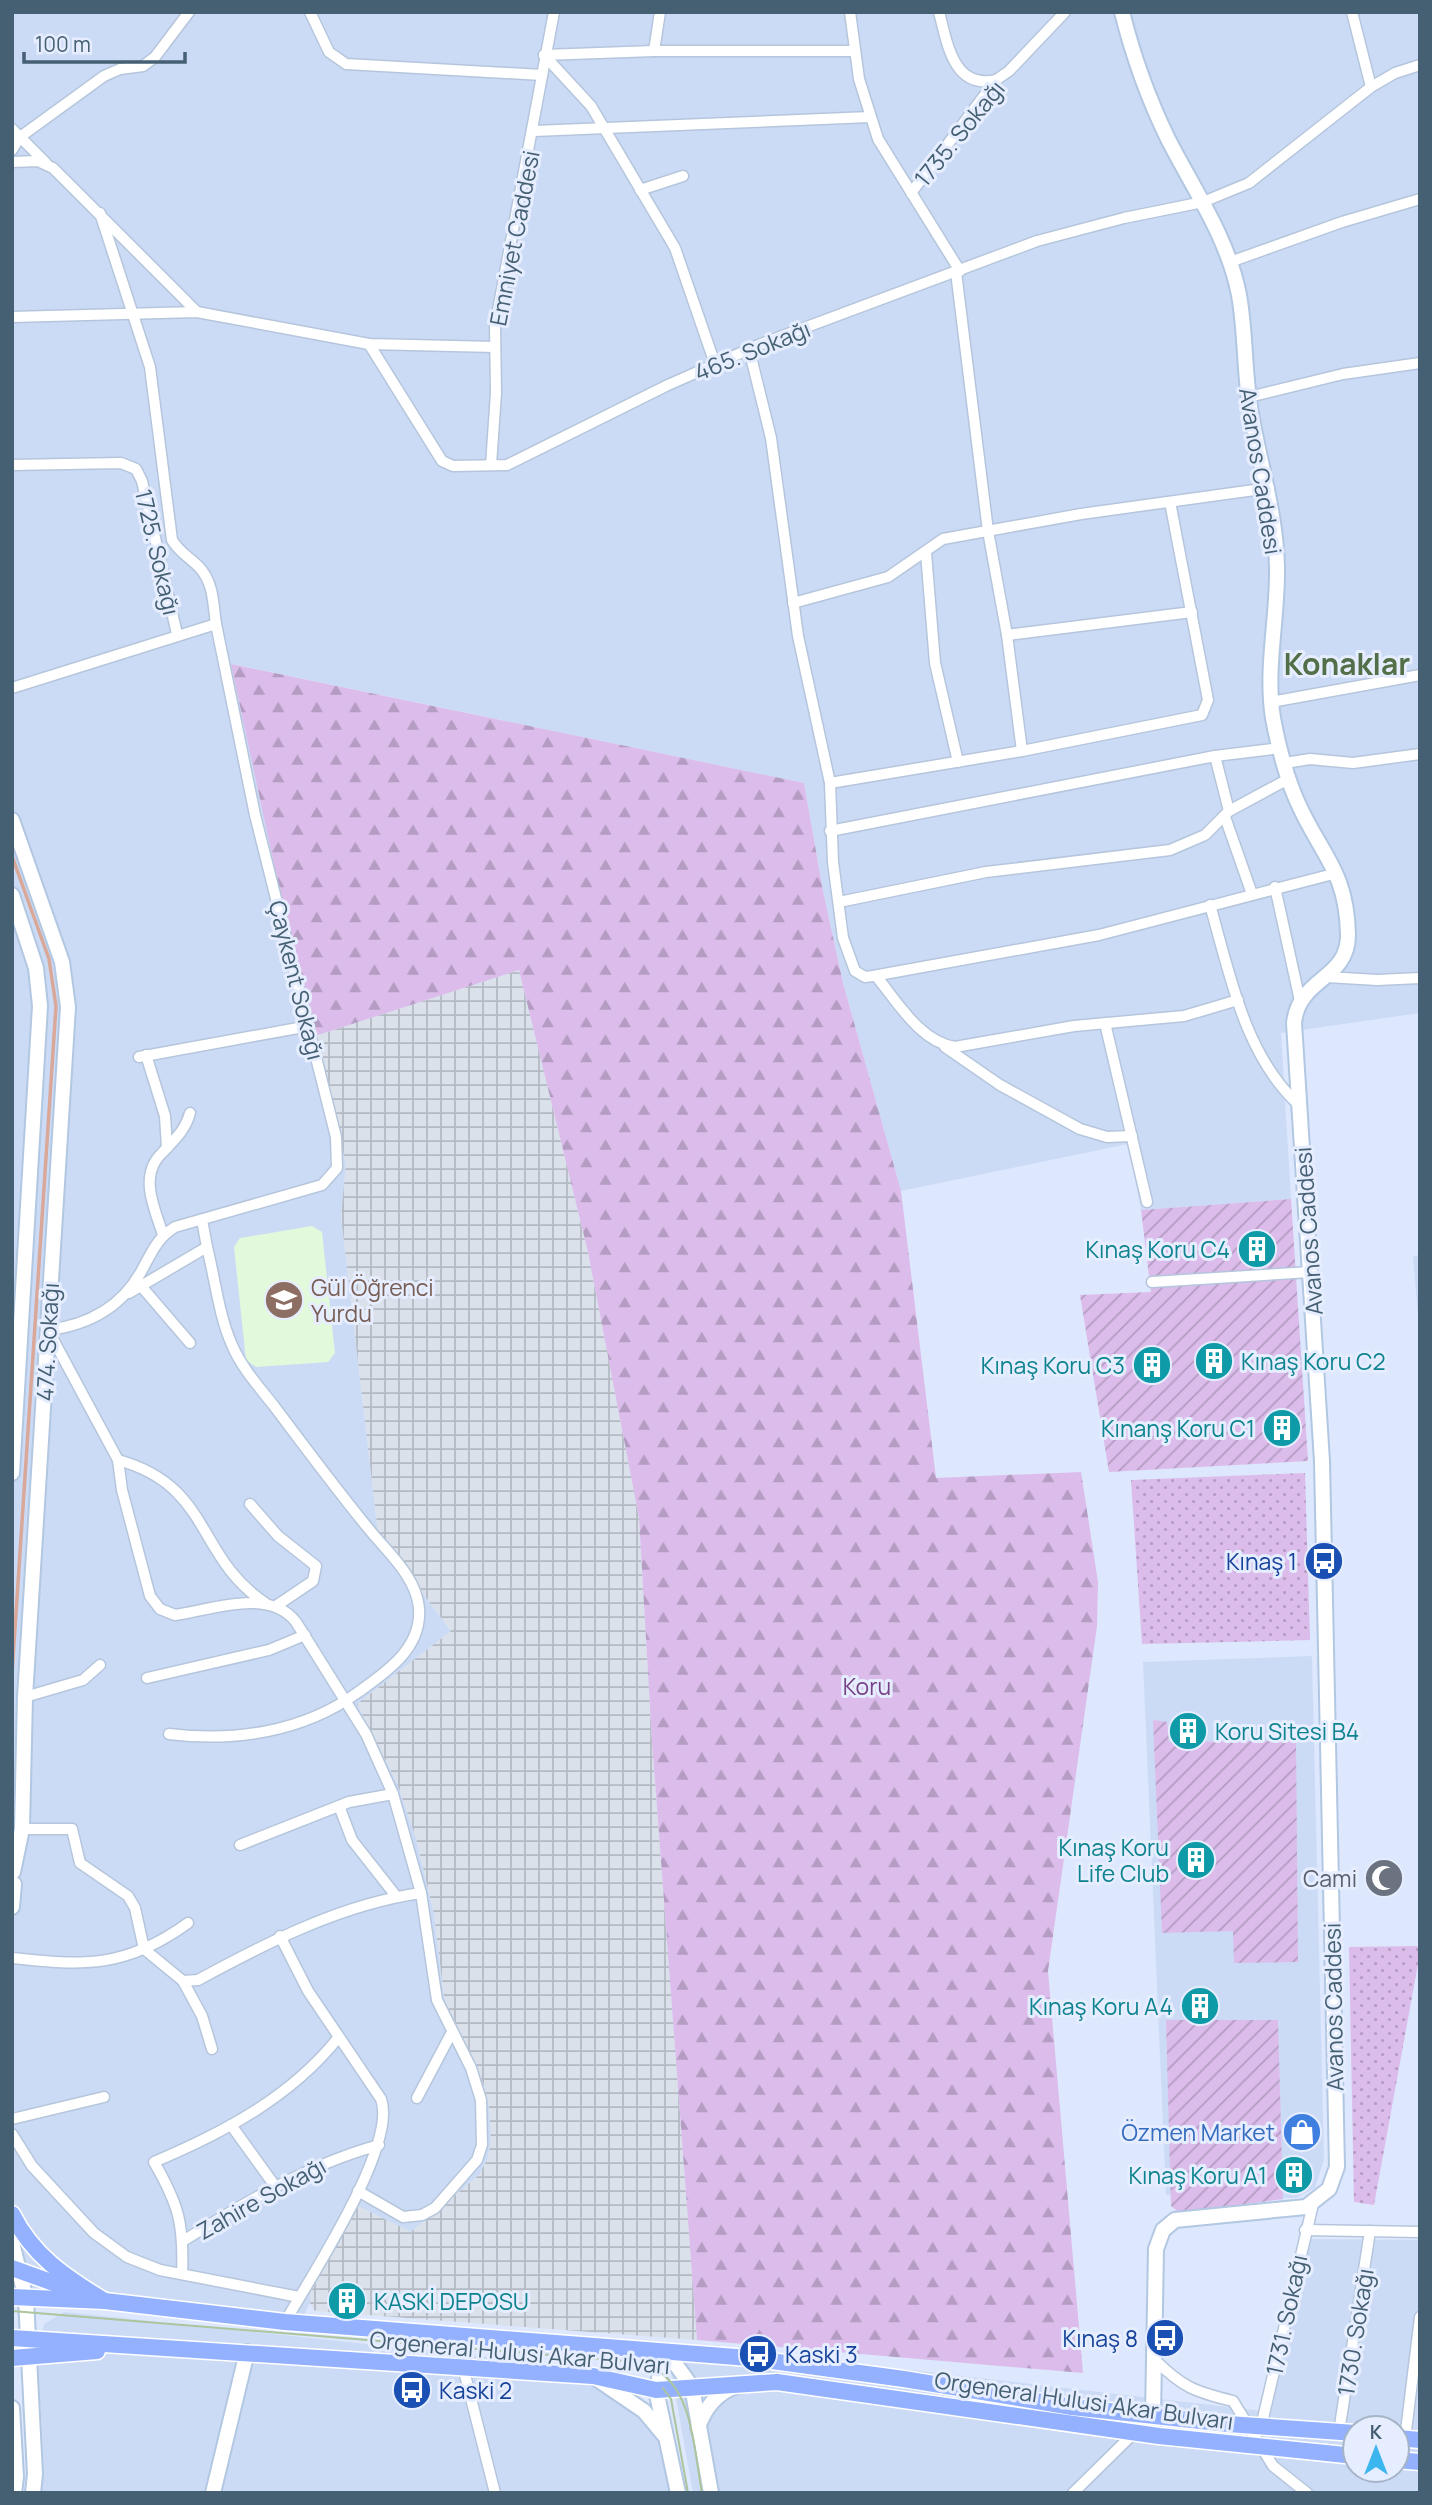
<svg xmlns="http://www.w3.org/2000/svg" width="1432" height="2505" font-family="Manrope,sans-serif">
<defs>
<pattern id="industrial-grid" width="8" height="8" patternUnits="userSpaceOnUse" patternTransform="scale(1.75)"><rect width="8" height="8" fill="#dae1ea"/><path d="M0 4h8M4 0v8" fill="none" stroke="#b3bac2"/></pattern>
<pattern id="forest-firs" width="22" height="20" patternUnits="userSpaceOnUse" patternTransform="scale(1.75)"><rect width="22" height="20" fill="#dcbcea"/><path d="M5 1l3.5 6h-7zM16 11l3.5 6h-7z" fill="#b49cc2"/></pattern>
<pattern id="park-dots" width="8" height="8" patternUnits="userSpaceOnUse" patternTransform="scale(1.75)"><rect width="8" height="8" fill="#dcbcea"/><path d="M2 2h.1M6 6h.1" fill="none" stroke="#b49cc2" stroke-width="1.8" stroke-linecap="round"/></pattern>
<pattern id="garden-furrows" width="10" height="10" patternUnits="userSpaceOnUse" patternTransform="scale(1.75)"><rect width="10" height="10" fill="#dcbcea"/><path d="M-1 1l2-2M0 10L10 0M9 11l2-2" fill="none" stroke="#b49cc2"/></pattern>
</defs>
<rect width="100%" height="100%" fill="#dde7fd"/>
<g fill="#ccdbf5" fill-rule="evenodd">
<polygon points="12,12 1420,12 1420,1013 1281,1033 1291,1199 1141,1210 1128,1144 901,1191 843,983 823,891 804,783 232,664 346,1164 341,1216 378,1533 451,1631 358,1705 397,1783 416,1838 434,1914 444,1996 453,2023 483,2083 489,2107 491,2139 488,2158 479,2175 410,2233 358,2206 312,2289 310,2303 300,2323 12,2289"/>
<polygon points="1420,1255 1420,1341 1413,1256"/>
<polygon points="1312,1656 1324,2160 1315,2188 1296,2198 1166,2195 1143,1662"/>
<path d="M 1308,2239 L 1420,2240 L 1420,2493 L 693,2493 L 667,2348 L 902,2369 L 1263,2411 ZM 1355,2428 L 1397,2428 L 1397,2470 L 1355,2470 Z"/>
<polygon points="64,2312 546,2363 579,2369 592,2373 655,2430 670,2493 42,2493 43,2450 37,2346 44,2324"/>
</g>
<polygon fill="url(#industrial-grid)" points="519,970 588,1252 639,1518 652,1741 697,2340 315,2311 310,2303 310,2293 358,2206 411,2232 479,2175 488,2158 491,2139 489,2107 483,2083 453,2023 444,1996 434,1914 416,1838 397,1783 357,1704 451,1631 378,1533 341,1216 346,1164 315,1036"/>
<polygon fill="#e3f9db" points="312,1226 322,1232 335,1353 328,1362 256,1367 246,1360 234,1247 240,1238"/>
<polygon fill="url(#forest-firs)" points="231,664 804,783 823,891 843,983 901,1191 936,1478 1081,1472 1098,1582 1097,1626 1048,1971 1083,2373 697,2340 652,1741 639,1518 588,1252 519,970 315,1036 282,902"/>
<g fill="url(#park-dots)">
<polygon points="1305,1473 1310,1640 1142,1644 1131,1480"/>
<polygon points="1417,1946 1420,1953 1374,2205 1354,2202 1349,1947"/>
</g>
<g fill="url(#garden-furrows)">
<polygon points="1291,1199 1308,1461 1109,1472 1080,1295 1151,1292 1141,1210"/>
<polygon points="1153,1720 1167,1722 1169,1742 1296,1741 1298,1962 1234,1963 1233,1931 1162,1933"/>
<polygon points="1166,2020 1278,2020 1283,2199 1180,2213 1171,2206"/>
</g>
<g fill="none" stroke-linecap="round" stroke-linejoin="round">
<polyline stroke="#d9a898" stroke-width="3.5" points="12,856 49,959 56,1006 12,1674"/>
<g stroke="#b5c6dc" stroke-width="13">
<g id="street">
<polyline points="310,12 329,52 346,64 542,75"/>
<polyline points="850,12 859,79 878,139 960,271"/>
<path d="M 939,12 C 947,42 953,90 996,80"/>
<polyline points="1352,12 1371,87"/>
<polyline points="654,51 660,12"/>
<polyline points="544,55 591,106 675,248 715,364"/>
<polyline points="544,55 654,51 855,51"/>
<polyline points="12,129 46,163"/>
<polyline points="534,131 870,117"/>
<polyline points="12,150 20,137 104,76 120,69 143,66 155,57 189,12"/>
<polyline points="12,162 38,161 53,168 197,312"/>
<polyline points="640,190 683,176"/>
<polyline points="911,193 996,80 1009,71 1065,12"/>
<path d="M 100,213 L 150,367 L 172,540 C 179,552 189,557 199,567 C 214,583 213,604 216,624"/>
<polyline points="1230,262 1342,222 1420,199"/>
<polyline points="956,272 988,531 1007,635 1022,751"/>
<polyline points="12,317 197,312 369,344 495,347"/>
<polyline points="369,344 442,461 453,466 507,465 668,385 761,344 1037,241 1124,218 1203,202 1249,183 1371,87 1395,73 1420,65"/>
<polyline points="749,349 771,438 798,636 830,783 833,862 843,938 855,971 865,977 873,976 1099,935 1337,873"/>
<polyline points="1249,397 1343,374 1420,363"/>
<polyline points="12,465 121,463 136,469 142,481 177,634"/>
<polyline points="491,465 496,393 495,326 554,12"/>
<polyline points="926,553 935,663 958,762"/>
<polyline points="793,603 888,577 943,539 1081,514 1269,488"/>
<polyline points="1007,635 1192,612"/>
<path d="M 12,688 L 216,624 L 255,815 L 336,1137 L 337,1168 L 322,1185 L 175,1227 C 157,1238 152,1252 142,1270 C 122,1307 88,1325 48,1330 L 118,1460 L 122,1490 L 150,1596 L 160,1609 L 175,1615 C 212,1610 269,1587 296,1622 L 366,1734 L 393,1794 L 421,1893 L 437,2000 L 471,2068 L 481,2100 L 482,2145 L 477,2160 L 435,2208 L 422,2215 L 403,2217 L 358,2191"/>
<polyline points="1271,702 1420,675"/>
<polyline points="1215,756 1229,811"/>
<polyline points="1285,763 1310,759 1353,763 1420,754"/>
<polyline points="830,783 1022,751 1202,715 1208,700 1170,502"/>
<polyline points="1225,817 1252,894"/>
<polyline points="830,831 1215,756 1281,748"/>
<polyline points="1275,887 1300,1001"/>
<polyline points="839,902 986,872 1170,850 1205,835 1229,811 1290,778"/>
<path d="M 1210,905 C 1230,974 1244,1054 1298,1104"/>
<path d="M 876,976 C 897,1001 920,1042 955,1047 L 1074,1026 L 1184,1016 L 1238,1000"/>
<polyline points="1327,977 1377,980 1420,978"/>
<polyline points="1105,1023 1147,1202"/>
<polyline points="945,1047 1000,1085 1080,1129 1107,1137 1132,1136"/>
<polyline points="146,1055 165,1116 167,1148"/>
<polyline points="139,1057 309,1026"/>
<path d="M 163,1235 C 155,1209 138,1176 162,1153 C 174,1140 185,1131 190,1113"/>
<polyline points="1152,1282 1311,1272"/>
<polyline points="141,1286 190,1343"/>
<polyline points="129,1293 207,1247 202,1220"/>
<path d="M 118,1460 C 212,1486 195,1556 265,1603"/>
<polyline points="250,1504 278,1536 316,1566 313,1581 276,1606"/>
<polyline points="147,1678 269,1650 305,1635"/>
<polyline points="25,1697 83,1680 100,1665"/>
<path d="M 169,1734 C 234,1742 303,1732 357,1693 C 386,1672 422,1649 419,1608 C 416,1576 387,1552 368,1528 C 336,1489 305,1447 274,1406 C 260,1388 241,1367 232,1345 C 219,1316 215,1279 207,1247"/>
<polyline points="339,1806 352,1840 396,1896"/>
<path d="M 22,1829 L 72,1829 L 80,1863 L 128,1896 L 135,1908 L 144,1949 L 183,1981 L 198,1980 C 268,1942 342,1904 421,1893"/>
<polyline points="240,1845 349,1802 393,1794"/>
<path d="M 280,1936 L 308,1991 L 381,2099 C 398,2145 310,2278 285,2322"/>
<path d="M 12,1958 C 85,1966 126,1968 188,1923"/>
<polyline points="183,1981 202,2016 212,2049"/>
<polyline points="417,2098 452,2032"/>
<polyline points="12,2119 104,2097"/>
<polyline points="231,2125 275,2186"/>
<polyline points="12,2134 32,2166 94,2233 127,2257 160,2270 299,2297"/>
<polyline points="1305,2230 1420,2232"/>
<path d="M 183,2241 C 246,2202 307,2165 379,2145"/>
<path d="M 182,2274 C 184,2225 179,2205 154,2162 C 223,2133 291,2097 338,2038"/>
<path d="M 1154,2359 C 1182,2387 1195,2392 1233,2401 L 1273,2466 L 1307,2493"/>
<polyline points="463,2367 495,2493"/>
<polyline points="1261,2427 1313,2204"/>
<polyline points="1339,2432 1370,2231"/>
<polyline points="1405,2439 1420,2317"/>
<polyline points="1073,2493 1134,2433"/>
</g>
</g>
<g stroke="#b2c7e1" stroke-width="18">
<g id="secondary">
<path d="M 1122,12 C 1133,56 1148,98 1168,139 C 1194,190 1228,238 1239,295 C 1246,334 1244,374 1251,413 C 1260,465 1276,514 1277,567 C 1278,617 1265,669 1273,718 C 1278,745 1286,776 1297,801 C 1320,854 1347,870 1348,935 C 1348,980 1299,977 1294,1023 L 1322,1461 L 1337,2167 L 1329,2189 L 1306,2207 L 1175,2220 L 1163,2230 L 1156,2249 L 1153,2416"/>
<polyline points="12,820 62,962 68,1007 25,1697 22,1829 13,1872"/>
<polyline points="12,895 36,968 40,1006 12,1473"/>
<polyline points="12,1907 14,1884"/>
<polyline points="12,2243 26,2299 35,2474 33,2493"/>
<polyline points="666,2351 692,2387 711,2493"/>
<polyline points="666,2351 656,2390 678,2493"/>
<polyline points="597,2379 644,2411 664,2435"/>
<polyline points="12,2408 16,2477 14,2493"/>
<path d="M 698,2428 C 704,2409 717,2392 737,2386"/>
<polyline points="213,2493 247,2352"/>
</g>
</g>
<g stroke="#fff" stroke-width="19">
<g id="primary">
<path d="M 12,2214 C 32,2255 65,2277 103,2300"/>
<polyline points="12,2268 73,2290"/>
<polyline points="12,2297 105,2301 285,2322 749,2358 904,2379 1072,2407 1228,2424 1355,2433"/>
<polyline points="12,2338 593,2376 656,2390 777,2382 1159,2436 1355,2456"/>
<polyline points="12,2358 97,2351"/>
<polyline points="1397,2438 1420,2440"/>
<polyline points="1397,2460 1420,2462"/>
</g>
</g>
<use href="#street" stroke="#fff" stroke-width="10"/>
<use href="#secondary" stroke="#fff" stroke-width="14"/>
<use href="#primary" stroke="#93b1ff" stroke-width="16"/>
<g stroke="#acc59d" stroke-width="2">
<path d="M 12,2311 L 624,2361 C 633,2363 643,2364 651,2367 C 694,2386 694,2453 702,2493"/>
<polyline points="663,2388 671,2399 688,2493"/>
</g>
</g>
<defs>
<g id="building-disc" transform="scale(2.0125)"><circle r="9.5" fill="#0f9aa8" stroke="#e5edff"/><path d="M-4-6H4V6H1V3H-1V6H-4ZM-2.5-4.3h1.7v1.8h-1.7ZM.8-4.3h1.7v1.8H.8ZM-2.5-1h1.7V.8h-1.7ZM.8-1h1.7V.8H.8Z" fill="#fff"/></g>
<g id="school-disc" transform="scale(2.0125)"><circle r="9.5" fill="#8d6e63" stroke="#e5edff"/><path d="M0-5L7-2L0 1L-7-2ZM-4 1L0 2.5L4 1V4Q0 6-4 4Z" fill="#fff"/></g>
<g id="bus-disc" transform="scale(2.0125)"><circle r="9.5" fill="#1a4fb4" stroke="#e5edff"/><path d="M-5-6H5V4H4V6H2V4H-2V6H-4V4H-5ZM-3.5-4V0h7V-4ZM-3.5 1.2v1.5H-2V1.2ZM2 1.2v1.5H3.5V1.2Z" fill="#fff"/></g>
<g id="mosque-disc" transform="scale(2.0125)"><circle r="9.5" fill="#6b7280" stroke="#e5edff"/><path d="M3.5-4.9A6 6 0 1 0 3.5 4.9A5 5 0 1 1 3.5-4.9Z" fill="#fff"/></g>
<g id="shop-disc" transform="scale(2.0125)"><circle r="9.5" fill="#3f7fe0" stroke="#e5edff"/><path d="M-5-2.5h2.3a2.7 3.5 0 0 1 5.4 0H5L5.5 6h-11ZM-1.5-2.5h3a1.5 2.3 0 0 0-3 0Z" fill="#fff"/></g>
</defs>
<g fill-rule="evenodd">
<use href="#building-disc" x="1257" y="1249"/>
<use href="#school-disc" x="284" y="1300"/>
<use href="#building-disc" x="1214" y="1361"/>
<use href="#building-disc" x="1152" y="1365"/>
<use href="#building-disc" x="1282" y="1428"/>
<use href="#bus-disc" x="1324" y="1561"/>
<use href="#building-disc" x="1188" y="1731"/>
<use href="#building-disc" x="1196" y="1860"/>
<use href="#mosque-disc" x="1384" y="1878"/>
<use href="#building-disc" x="1200" y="2006"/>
<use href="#shop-disc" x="1302" y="2132"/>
<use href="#building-disc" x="1294" y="2175"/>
<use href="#building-disc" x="347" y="2301"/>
<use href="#bus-disc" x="1165" y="2338"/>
<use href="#bus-disc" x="758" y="2354"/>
<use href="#bus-disc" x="412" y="2390"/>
</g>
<g text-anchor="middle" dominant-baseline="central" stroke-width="6" stroke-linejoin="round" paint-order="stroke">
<g font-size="23" fill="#455f73" stroke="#e5edff">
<text transform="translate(959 133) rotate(-51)">1735. Sokağı</text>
<text transform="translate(514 238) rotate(-79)">Emniyet Caddesi</text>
<text transform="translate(752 350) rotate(-22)">465. Sokağı</text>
<text transform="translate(1261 471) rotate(81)">Avanos Caddesi</text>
<text transform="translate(158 552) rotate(77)">1725. Sokağı</text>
<text transform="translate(297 980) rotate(76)">Çaykent Sokağı</text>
<text transform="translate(1308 1231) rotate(-94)">Avanos Caddesi</text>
<text transform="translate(47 1342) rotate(-87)">474. Sokağı</text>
<text transform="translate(1333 2007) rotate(-91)">Avanos Caddesi</text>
<text transform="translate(261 2198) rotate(-29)">Zahire Sokağı</text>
<text transform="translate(1286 2315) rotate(-78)">1731. Sokağı</text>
<text transform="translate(1355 2332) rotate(-81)">1730. Sokağı</text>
<text transform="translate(520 2352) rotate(5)">Orgeneral Hulusi Akar Bulvarı</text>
<text transform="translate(1084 2400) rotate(8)">Orgeneral Hulusi Akar Bulvarı</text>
</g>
<g font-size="23" fill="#0d838f" stroke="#e5edff" text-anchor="end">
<text x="1230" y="1249">Kınaş Koru C4</text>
<text x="1241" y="1361" text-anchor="start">Kınaş Koru C2</text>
<text x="1125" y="1365">Kınaş Koru C3</text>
<text x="1255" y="1428">Kınanş Koru C1</text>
<text x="1215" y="1731" text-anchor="start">Koru Sitesi B4</text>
<text x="1169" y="1847">Kınaş Koru<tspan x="1169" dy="26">Life Club</tspan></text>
<text x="1173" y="2006">Kınaş Koru A4</text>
<text x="1267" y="2175">Kınaş Koru A1</text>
<text x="374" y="2301" text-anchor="start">KASKİ DEPOSU</text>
</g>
<g font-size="23" fill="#785e54" stroke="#e5edff" text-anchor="start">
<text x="311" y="1287">Gül Öğrenci<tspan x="311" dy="26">Yurdu</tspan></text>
</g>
<g font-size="23" fill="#164399" stroke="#e5edff" text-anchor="end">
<text x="1297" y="1561">Kınaş 1</text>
<text x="1138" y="2338">Kınaş 8</text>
<text x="785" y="2354" text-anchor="start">Kaski 3</text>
<text x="439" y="2390" text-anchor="start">Kaski 2</text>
</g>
<g font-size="23" fill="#784286" stroke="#e5edff">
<text x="867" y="1686">Koru</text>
</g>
<g font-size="23" fill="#5b616d" stroke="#e5edff" text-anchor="end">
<text x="1357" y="1878">Cami</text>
</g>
<g font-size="23" fill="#366cbe" stroke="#e5edff" text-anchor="end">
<text x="1275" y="2132">Özmen Market</text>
</g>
<g font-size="30" font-weight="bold" fill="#526f48" stroke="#e5edff">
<text x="1347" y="663">Konaklar</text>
</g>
</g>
<rect width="1432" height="2505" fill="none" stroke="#455f73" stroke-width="28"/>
<g transform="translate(1376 2449)"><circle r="33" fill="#e5edff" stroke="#a5b4c7" stroke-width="2"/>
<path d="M0-5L12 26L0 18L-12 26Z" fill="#3cb6ee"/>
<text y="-10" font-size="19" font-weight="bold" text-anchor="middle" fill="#455f73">K</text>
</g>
<path d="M24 52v10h161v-10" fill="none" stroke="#455f73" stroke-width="3.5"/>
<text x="35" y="52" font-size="21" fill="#455f73" stroke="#e5edff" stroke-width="5" paint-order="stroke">100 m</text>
</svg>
